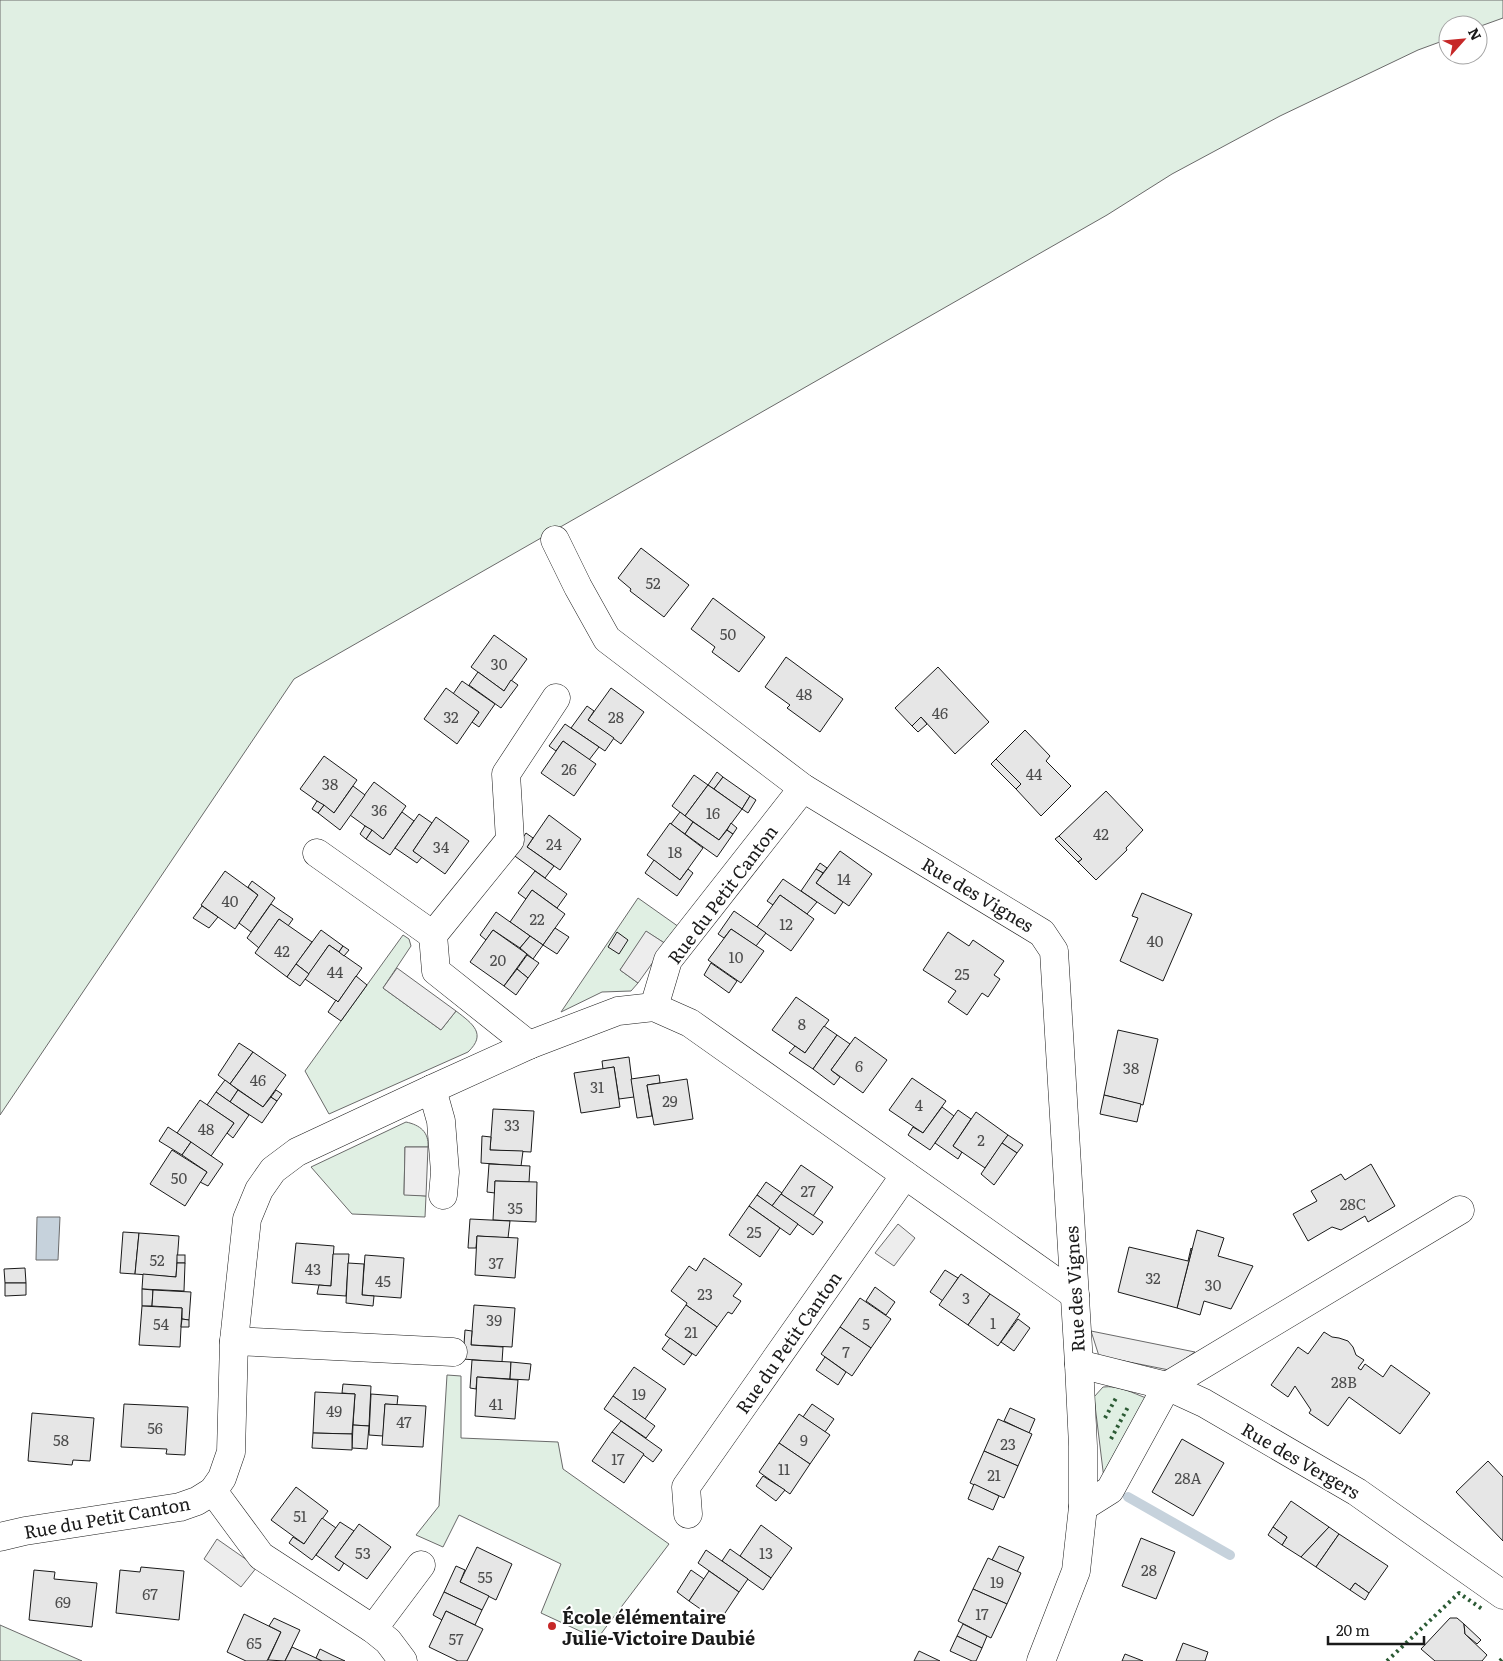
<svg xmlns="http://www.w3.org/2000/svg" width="1503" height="1661" font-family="Literata,serif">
<rect width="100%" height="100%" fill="#fff"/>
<g fill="#e0efe3" stroke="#6a6a6a">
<polygon points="0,0 1503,0 1503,18 1478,27 1478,25 1448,25 1448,39 1418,50 1280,116 1172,174 1107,215 294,679 0,1115"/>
<polygon points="638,898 679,927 666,944 647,932 620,970 638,983 631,991 602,992 561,1012"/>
<path d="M 403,935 L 409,939 L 411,946 L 383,988 L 441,1030 L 456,1011 C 473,1024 487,1034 468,1052 L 329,1114 L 305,1071 Z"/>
<path d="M 406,1122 C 420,1125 429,1132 428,1147 L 405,1147 L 404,1194 L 426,1196 L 425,1217 L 352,1214 L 311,1167 Z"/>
<polygon points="447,1375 461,1376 461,1438 558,1442 563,1469 669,1544 597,1639 541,1613 561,1564 459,1515 443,1547 416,1535 439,1506"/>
<path d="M 1103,1387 C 1118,1385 1133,1393 1146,1398 L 1104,1479 L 1094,1397 Z"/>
<polygon points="0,1625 82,1661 0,1661"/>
</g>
<g fill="#ededed" stroke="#6a6a6a">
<polygon points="646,931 666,944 638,983 620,970"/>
<polygon points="397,968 456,1011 441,1030 383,988"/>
<polygon points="405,1147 428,1147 426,1196 404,1195"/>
<polygon points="898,1224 915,1238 894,1266 875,1253"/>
<polygon points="1091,1331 1195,1352 1169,1370 1099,1356"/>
<polygon points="217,1539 257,1567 241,1587 204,1559"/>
</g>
<polygon fill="#c6d2dc" stroke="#6a6a6a" points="37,1217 60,1217 58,1260 36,1260"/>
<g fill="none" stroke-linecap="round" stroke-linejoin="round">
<polyline stroke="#c6d2dc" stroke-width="10" points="1128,1497 1230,1555"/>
</g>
<g fill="#e6e6e6" stroke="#1a1a1a">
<polygon points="641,548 689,585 664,617 630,591 631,589 618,578"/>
<polygon points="713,598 765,637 739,672 712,652 715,647 691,629"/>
<polygon points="494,635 527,659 504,691 471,667"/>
<polygon points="786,657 843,699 820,732 787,708 790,705 765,687"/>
<polygon points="938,667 989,722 955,754 921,717 912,726 895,708"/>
<polygon points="478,672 504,691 511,680 518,685 501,708 469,685"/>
<polygon points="462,681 495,704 479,727 472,722 479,712 453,694"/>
<polygon points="446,688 479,712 457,744 424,719"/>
<polygon points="611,688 644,712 621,744 588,720"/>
<polygon points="587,706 594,711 588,720 614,738 605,751 571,728"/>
<polygon points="921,717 927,724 918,732 912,726"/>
<polygon points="565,724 599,747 589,760 563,741 556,751 549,746"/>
<polygon points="1025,730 1050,756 1046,761 1071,786 1041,816 1016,789 1021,784 996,759"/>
<polygon points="563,741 596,764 574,796 541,773"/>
<polygon points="324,756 357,780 334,813 300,789"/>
<polygon points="996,759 1021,784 1016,789 991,764"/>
<polygon points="717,772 723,777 714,789 708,785"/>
<polygon points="694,775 708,785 685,816 672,806"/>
<polygon points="723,777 750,796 742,809 714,789"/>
<polygon points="374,782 406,806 383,839 350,815"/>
<polygon points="708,785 742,809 719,840 685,816"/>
<polygon points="353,786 365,795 340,830 318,813 324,805 334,813"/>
<polygon points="1106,791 1143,830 1126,848 1127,850 1096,880 1078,862 1082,859 1059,836"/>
<polygon points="750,796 756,800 748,813 742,809"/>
<polygon points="317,801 324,805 318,813 312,809"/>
<polygon points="402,812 414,821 390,855 366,839 372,830 383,839"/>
<polygon points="680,812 693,822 685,834 671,824"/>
<polygon points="419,814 432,823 413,851 422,857 417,863 395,848"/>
<polygon points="549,815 581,839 560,870 527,847"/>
<polygon points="436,817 469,841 445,874 413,851"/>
<polygon points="693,822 719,840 727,830 733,834 717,857 685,834"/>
<polygon points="670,823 703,848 680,880 647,855"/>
<polygon points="731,823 737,828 733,834 727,830"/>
<polygon points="365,826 372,830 366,839 360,834"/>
<polygon points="526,833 533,838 527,847 554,866 545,878 512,854"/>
<polygon points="1059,836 1082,859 1078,862 1055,839"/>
<polygon points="840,851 872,874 849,906 816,883"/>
<polygon points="654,860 680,880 688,869 693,873 677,896 645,873"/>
<polygon points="820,863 827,868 823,873 816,869"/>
<polygon points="816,869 823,873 816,883 843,902 835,914 801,891"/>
<polygon points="225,871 258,895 235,929 201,905"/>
<polygon points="535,871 567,894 557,908 532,890 526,899 518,893"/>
<polygon points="783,879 817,902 807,914 780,895 773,905 767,901"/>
<polygon points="252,881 275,898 251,932 239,923 258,895 248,887"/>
<polygon points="532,890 565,914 543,945 510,922"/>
<polygon points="1142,893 1192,914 1163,981 1120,961 1138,918 1132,916"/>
<polygon points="780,895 814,919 791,951 757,927"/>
<polygon points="271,904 293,919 288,926 279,919 259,948 247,938"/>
<polygon points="202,906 218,917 209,928 193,918"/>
<polygon points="734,911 766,933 756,946 731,929 724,938 718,934"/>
<polygon points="496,912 530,936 520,948 493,930 486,940 480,935"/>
<polygon points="279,919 312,942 287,977 255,953"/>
<polygon points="555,928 569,937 557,954 543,945"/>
<polygon points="731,929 764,951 741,983 708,960"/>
<polygon points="321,930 343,946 339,952 329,945 309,974 296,964"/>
<polygon points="493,930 527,954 504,986 470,962"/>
<polygon points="617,932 628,940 619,954 608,947"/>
<polygon points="948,932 969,946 973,940 1004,961 994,975 1000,979 988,997 982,993 967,1015 948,1002 956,991 923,970"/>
<polygon points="530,936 543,945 533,959 520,948"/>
<polygon points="329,945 362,968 338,1002 305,979"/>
<polygon points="343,946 349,950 344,956 339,952"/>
<polygon points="527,955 539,963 528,978 517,969"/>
<polygon points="711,963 737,981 729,993 704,975"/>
<polygon points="296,964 309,974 300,986 287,977"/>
<polygon points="517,969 528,978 516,995 504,986"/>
<polygon points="356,976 367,985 341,1021 328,1012 336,1000 338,1002"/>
<polygon points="796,997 829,1020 805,1053 772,1030"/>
<polygon points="824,1026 837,1035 813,1069 789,1053 795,1046 805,1053"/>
<polygon points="1118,1030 1158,1039 1143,1105 1104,1095"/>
<polygon points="837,1035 850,1044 831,1070 840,1077 834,1085 813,1069"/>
<polygon points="855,1037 887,1060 863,1093 831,1070"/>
<polygon points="239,1043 253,1052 230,1084 218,1075"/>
<polygon points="253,1052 286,1075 263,1107 230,1084"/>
<polygon points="629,1057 634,1097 619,1099 614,1067 603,1069 602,1061"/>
<polygon points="614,1067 620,1107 581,1113 574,1073"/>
<polygon points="659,1075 660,1083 647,1085 652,1116 637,1118 631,1079"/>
<polygon points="912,1078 946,1101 923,1133 889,1110"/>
<polygon points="687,1079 693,1119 654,1125 647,1085"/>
<polygon points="225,1080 238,1090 230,1102 216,1092"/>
<polygon points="238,1090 263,1107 271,1097 277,1101 262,1123 230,1102"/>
<polygon points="276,1090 282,1094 277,1101 271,1097"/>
<polygon points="216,1092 249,1115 233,1138 227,1133 234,1123 207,1105"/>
<polygon points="1104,1095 1141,1104 1137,1122 1100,1114"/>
<polygon points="200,1100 234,1123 211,1156 177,1133"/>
<polygon points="942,1107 954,1116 930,1150 908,1135 913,1127 923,1133"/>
<polygon points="493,1109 534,1111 531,1152 490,1150"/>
<polygon points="958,1110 971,1119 953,1146 962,1152 958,1159 935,1143"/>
<polygon points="976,1112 1008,1135 985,1168 953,1146"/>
<polygon points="168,1127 191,1142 182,1155 159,1141"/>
<polygon points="1008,1135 1023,1145 1017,1153 1002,1143"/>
<polygon points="482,1136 491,1137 490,1150 523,1151 521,1166 481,1163"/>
<polygon points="191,1142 223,1164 208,1186 200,1182 207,1172 182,1155"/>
<polygon points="1002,1143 1017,1153 994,1185 981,1174"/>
<polygon points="172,1150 207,1172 185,1206 150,1184"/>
<polygon points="489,1164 530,1166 529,1182 495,1181 495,1193 487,1192"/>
<polygon points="1371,1164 1395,1206 1368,1222 1365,1216 1341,1230 1332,1227 1308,1241 1293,1214 1317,1201 1311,1191 1341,1174 1345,1180"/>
<polygon points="801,1165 833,1187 813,1216 781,1194"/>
<polygon points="495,1181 537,1182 536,1222 493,1220"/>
<polygon points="766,1182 782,1193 772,1206 757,1195"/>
<polygon points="781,1194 823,1222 813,1235 772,1206"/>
<polygon points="757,1195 798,1224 790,1235 749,1206"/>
<polygon points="749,1206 780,1228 760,1257 729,1235"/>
<polygon points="470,1219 510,1221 508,1238 477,1236 476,1248 468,1248"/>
<polygon points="1197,1230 1224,1238 1218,1256 1253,1266 1231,1309 1204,1301 1200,1315 1177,1308"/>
<polygon points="123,1232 139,1233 135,1274 120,1273"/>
<polygon points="139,1233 179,1236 176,1277 135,1274"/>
<polygon points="477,1236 518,1238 515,1278 475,1275"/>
<polygon points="296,1243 334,1246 331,1286 292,1283"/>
<polygon points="1129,1247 1188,1261 1191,1248 1192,1249 1177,1308 1118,1292"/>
<polygon points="333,1254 349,1254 346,1296 317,1294 319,1285 331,1286"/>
<rect x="177" y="1255" width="8" height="8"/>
<polygon points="365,1255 404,1258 401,1298 362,1295"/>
<polygon points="704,1258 742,1284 733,1296 741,1301 732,1314 728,1312 717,1327 686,1305 687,1303 671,1291 689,1266 696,1271"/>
<polygon points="177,1263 185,1263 184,1291 142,1289 143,1274 176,1277"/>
<polygon points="348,1263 364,1264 362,1295 374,1296 373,1306 346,1303"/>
<polygon points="25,1268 26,1283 5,1283 4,1269"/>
<polygon points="945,1270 958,1278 943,1301 930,1292"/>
<polygon points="961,1274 990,1294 968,1325 939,1305"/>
<polygon points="5,1283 26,1283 26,1295 5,1296"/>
<polygon points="875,1287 895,1302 886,1315 866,1301"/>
<polygon points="142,1289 153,1290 152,1306 142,1306"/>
<polygon points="153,1290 191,1292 189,1320 182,1319 182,1308 152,1306"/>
<polygon points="990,1294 1020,1314 998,1346 968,1325"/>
<polygon points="860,1298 891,1319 871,1348 840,1327"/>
<polygon points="474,1305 515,1308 512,1347 471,1345"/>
<polygon points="686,1305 717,1327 696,1356 665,1335"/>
<polygon points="142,1306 182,1308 180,1347 139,1345"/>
<polygon points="182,1319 189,1320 189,1327 181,1327"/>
<polygon points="1018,1319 1030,1328 1014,1351 1001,1342"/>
<polygon points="840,1327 871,1348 852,1376 821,1354"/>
<polygon points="465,1330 472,1331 471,1345 503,1347 502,1362 463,1359"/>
<polygon points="1324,1332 1332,1337 1339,1338 1348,1341 1353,1347 1356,1355 1364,1360 1358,1368 1361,1370 1365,1364 1383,1377 1391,1365 1430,1393 1400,1434 1349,1397 1328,1426 1309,1413 1311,1410 1295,1386 1288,1397 1271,1385 1298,1347 1308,1354"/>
<polygon points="670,1338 692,1354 684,1365 662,1349"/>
<polygon points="825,1357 846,1372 838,1385 816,1370"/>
<polygon points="472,1360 511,1362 510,1379 477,1377 476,1389 470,1388"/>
<polygon points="511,1362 531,1364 529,1380 510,1379"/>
<polygon points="634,1367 666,1389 645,1419 613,1396"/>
<polygon points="477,1377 518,1380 515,1419 475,1416"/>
<polygon points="343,1384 371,1386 369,1426 353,1425 355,1394 342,1393"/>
<polygon points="315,1392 355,1394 352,1434 313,1433"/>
<polygon points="371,1394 398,1396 397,1405 385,1404 383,1436 369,1435"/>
<polygon points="613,1396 655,1426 646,1438 604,1409"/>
<polygon points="124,1404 188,1407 185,1455 166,1454 167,1449 121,1447"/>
<polygon points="385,1404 426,1406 423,1447 382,1445"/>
<polygon points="812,1404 834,1419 825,1432 803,1417"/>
<polygon points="1010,1408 1035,1419 1029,1433 1004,1421"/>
<polygon points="32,1413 94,1418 90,1461 73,1460 72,1465 28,1461"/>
<polygon points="799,1414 830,1435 810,1464 779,1443"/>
<polygon points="998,1419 1032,1434 1018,1466 984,1451"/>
<polygon points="621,1421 662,1450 653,1462 612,1432"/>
<polygon points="353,1425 369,1426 367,1449 352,1448"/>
<polygon points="612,1432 644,1454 624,1483 592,1461"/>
<polygon points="313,1433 352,1434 352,1450 312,1448"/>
<polygon points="1182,1439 1224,1463 1193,1516 1152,1492"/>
<polygon points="779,1443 810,1464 790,1494 759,1472"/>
<polygon points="984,1451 1018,1466 1004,1498 970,1483"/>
<polygon points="1488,1461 1503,1477 1503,1541 1456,1492"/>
<polygon points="763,1476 785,1490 776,1501 756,1486"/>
<polygon points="974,1484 999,1496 993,1510 968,1499"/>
<polygon points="296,1487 328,1511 304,1544 271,1520"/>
<polygon points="1291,1501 1329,1527 1301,1557 1282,1545 1287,1537 1273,1527"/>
<polygon points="322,1518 336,1528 312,1560 289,1543 293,1537 304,1544"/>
<polygon points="340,1522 354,1531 335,1557 344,1563 339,1571 316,1555"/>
<polygon points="359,1524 391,1547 367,1579 335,1557"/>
<polygon points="761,1525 792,1548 771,1578 740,1556"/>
<polygon points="1273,1527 1287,1537 1282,1545 1268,1535"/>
<polygon points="1329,1527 1339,1534 1316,1567 1301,1557"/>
<polygon points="1339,1534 1388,1566 1369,1593 1355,1583 1350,1590 1316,1567"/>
<polygon points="1141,1538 1175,1552 1156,1599 1122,1586"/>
<polygon points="999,1546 1024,1557 1017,1572 992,1560"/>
<polygon points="477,1547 512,1564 496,1600 460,1582"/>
<polygon points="730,1549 771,1578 763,1590 722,1561"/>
<polygon points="706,1550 748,1579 739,1592 698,1563"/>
<polygon points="988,1558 1021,1573 1007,1604 973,1589"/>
<polygon points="456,1566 465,1570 460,1582 489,1596 482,1610 444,1592"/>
<polygon points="141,1567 184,1571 179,1620 116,1613 120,1570 140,1572"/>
<polygon points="34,1570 55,1572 54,1579 97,1583 92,1627 29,1620"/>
<polygon points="691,1570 704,1579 689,1601 677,1592"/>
<polygon points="709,1571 739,1592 719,1622 689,1601"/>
<polygon points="1355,1583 1369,1593 1365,1600 1350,1590"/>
<polygon points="973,1589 1007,1604 991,1638 958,1621"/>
<polygon points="444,1592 482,1610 475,1625 446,1611 442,1620 433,1615"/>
<polygon points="446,1611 483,1629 467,1661 458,1661 429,1647"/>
<polygon points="244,1614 281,1632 267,1661 246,1661 227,1652"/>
<polygon points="274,1618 300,1630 285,1661 268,1660 281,1632 269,1626"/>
<polygon points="1450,1618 1457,1618 1464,1624 1465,1634 1487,1655 1482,1661 1435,1661 1421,1649"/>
<polygon points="963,1624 987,1636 982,1648 957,1636"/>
<polygon points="1464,1624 1481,1640 1477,1644 1465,1634"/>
<polygon points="957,1636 982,1648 976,1661 972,1661 950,1651"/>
<polygon points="1183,1643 1208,1652 1205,1661 1176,1661"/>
<polygon points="292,1647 316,1658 322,1661 285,1661"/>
<polygon points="320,1649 332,1655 345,1661 322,1661 316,1658"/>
<polygon points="919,1651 940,1661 914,1661"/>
<polygon points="1125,1654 1143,1661 1122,1661"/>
</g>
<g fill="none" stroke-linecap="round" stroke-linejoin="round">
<g stroke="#1a1a1a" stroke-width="29">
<g id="minor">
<polyline points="555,540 578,587 607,639 803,788 1042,933 1054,951 1079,1364 1083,1446 1083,1507 1076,1571 1041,1661"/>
<polyline points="317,853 433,935"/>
<polyline points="654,1007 668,960 803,788"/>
<polyline points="529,1045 436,971 433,935 510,840 506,774 556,698"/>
<polyline points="432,1089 441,1121 445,1172 443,1195"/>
<polyline points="234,1341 453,1352"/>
<polyline points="1079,1364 1167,1386 1204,1403 1357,1492 1503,1595"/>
<polyline points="213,1491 261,1556 373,1629 388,1641 403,1661"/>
<polyline points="1083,1507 1110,1490 1167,1386 1460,1210"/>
<polyline points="688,1514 686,1487 905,1175"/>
<polyline points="0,1537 25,1531 180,1507 197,1501 213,1491 222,1478 231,1452 234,1341 247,1219 259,1190 273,1170 297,1152 432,1089 529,1045 618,1011 654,1007 690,1023 1075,1295"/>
<polyline points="373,1629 421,1565"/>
</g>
</g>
<use href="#minor" stroke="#fff" stroke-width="28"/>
<g stroke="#2b5a34" stroke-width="4" stroke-dasharray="2.5 4" stroke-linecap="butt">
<polyline points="1105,1418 1116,1398"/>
<polyline points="1111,1439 1129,1405"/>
<polyline points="1387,1661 1459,1593 1482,1609"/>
<polyline points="1500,1661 1503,1658"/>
</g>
</g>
<circle fill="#c62828" stroke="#fff" stroke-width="2" cx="552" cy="1626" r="5"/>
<g text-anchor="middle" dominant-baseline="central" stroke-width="4" stroke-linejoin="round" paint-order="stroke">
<g font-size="15" fill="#4d4d4d">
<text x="653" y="582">52</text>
<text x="728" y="633">50</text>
<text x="499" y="663">30</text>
<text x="804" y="693">48</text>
<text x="940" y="712">46</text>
<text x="451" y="716">32</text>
<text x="616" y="716">28</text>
<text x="569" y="768">26</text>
<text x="1034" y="773">44</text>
<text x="330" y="783">38</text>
<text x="379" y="809">36</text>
<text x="713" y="812">16</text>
<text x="1101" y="833">42</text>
<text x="554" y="843">24</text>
<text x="441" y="846">34</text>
<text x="675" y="851">18</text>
<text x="844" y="878">14</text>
<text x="230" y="900">40</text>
<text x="537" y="918">22</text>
<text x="786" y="923">12</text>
<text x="1155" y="940">40</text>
<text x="282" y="950">42</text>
<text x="736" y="956">10</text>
<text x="498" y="959">20</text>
<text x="335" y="971">44</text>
<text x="962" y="973">25</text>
<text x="802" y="1023">8</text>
<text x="859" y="1065">6</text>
<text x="1131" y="1067">38</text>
<text x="258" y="1079">46</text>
<text x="597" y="1086">31</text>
<text x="670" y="1100">29</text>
<text x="919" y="1104">4</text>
<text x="512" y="1124">33</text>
<text x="206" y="1128">48</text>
<text x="981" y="1139">2</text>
<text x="179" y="1177">50</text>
<text x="808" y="1190">27</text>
<text x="1353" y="1203">28C</text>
<text x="515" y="1207">35</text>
<text x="754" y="1231">25</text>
<text x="157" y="1259">52</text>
<text x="496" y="1262">37</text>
<text x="313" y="1268">43</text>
<text x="1153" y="1277">32</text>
<text x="383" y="1280">45</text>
<text x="1213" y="1284">30</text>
<text x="705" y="1293">23</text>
<text x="966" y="1297">3</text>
<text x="494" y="1319">39</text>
<text x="993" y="1322">1</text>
<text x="161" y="1323">54</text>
<text x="866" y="1323">5</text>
<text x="691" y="1331">21</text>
<text x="846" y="1351">7</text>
<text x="1344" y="1381">28B</text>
<text x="639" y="1393">19</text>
<text x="496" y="1403">41</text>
<text x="334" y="1410">49</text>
<text x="404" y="1421">47</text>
<text x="155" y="1427">56</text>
<text x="61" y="1439">58</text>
<text x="804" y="1439">9</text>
<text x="1008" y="1443">23</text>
<text x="618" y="1458">17</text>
<text x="784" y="1468">11</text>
<text x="994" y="1474">21</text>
<text x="1188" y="1477">28A</text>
<text x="300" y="1515">51</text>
<text x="363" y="1552">53</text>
<text x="766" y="1552">13</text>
<text x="1149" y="1569">28</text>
<text x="485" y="1576">55</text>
<text x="997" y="1581">19</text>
<text x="150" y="1593">67</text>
<text x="63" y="1601">69</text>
<text x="982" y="1613">17</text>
<text x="456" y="1638">57</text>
<text x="254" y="1642">65</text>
</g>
<g font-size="18" fill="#1a1a1a" stroke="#fff">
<text transform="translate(722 894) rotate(-53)">Rue du Petit Canton</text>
<text transform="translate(978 894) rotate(31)">Rue des Vignes</text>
<text transform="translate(1074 1289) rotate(-93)">Rue des Vignes</text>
<text transform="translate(788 1342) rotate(-55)">Rue du Petit Canton</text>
<text transform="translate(1301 1460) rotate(30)">Rue des Vergers</text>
<text transform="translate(107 1517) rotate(-10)">Rue du Petit Canton</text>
</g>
<g font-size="18" font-weight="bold" fill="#1a1a1a" stroke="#fff" text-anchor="start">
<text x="562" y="1616">École élémentaire<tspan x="562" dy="21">Julie-Victoire Daubié</tspan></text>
</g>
</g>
<g transform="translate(1463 40) rotate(63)"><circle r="24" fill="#ffffff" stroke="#a3a3a3"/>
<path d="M0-4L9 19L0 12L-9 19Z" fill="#c62828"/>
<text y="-8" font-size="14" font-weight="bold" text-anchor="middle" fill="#1a1a1a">N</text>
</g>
<path d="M1328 1636v8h96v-8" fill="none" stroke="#1a1a1a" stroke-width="2.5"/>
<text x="1336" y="1636" font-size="15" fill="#1a1a1a" stroke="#ffffff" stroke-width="4" paint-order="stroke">20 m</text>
</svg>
